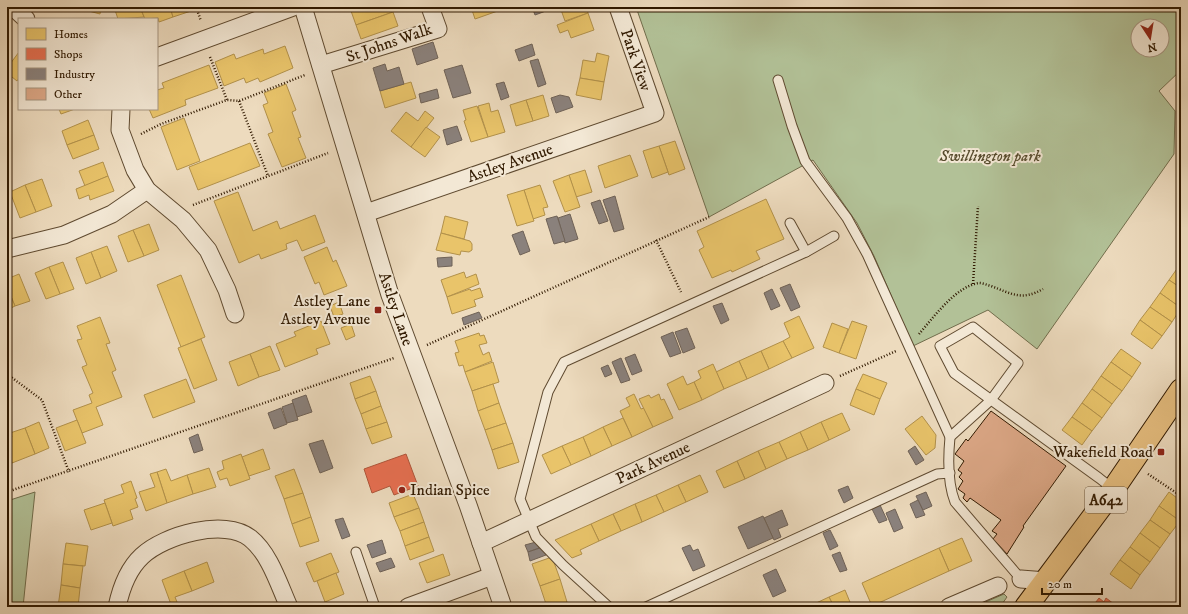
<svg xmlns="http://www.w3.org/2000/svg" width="1188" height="614" font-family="'IM FELL DW Pica',serif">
<rect width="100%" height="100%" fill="#eddbbe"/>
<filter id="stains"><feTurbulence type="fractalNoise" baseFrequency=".005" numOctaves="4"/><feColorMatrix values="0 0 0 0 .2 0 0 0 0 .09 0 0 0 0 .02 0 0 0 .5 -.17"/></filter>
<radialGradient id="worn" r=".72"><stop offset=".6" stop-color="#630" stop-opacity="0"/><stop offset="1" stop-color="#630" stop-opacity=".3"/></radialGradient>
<g fill="#b2c197" stroke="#716d4c" fill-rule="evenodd">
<path d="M 636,7 L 1181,7 L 1181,70 L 1159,91 L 1175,111 L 1174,154 L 1037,349 L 988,310 L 913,346 L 874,256 L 857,223 L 813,160 L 709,217 ZM 1138,26 L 1162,26 L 1162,50 L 1138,50 Z"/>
<polygon points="35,492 23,607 7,607 7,501"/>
<polygon points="1004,594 1007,597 1000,607 974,607"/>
</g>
<g fill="#e9c46a" stroke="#b2914a">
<polygon points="86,7 101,7 100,14 85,10"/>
<polygon points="114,7 140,7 144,17 118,19"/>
<polygon points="140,7 170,7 173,17 159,22 158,18 145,19"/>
<polygon points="170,7 192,7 194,10 173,17"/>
<polygon points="363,7 391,7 393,12 356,25 351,11"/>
<polygon points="471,7 509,7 475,19"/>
<polygon points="560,7 586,7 588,13 565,21"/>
<polygon points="393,12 398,26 361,39 356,25"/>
<polygon points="588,13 594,30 571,38 568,30 560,33 557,25"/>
<polygon points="285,46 293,68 260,82 258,78 246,83 244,78 224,86 215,62 234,54 236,59 263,49 264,54"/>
<polygon points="19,52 19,78 17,81 7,73 7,68"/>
<polygon points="597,53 609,56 604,82 580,78 583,60 595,62"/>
<polygon points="209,65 218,88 185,100 186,105 153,118 149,109 157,109 157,90 164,88 162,83"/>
<polygon points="580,78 604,82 601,100 576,95"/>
<polygon points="411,82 416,98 385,108 380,91"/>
<polygon points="286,84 296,110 292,112 301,137 298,138 306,158 282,167 268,134 273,132 263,105 268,103 264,93"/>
<polygon points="543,95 549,116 533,121 526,100"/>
<polygon points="526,100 533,121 516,126 510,105"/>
<polygon points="489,103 491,112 498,110 505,132 488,137 478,106"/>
<polygon points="477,106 488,137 471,142 464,121 466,120 463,110"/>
<polygon points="59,109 75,109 61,114"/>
<polygon points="425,111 434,118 411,147 391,131 406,112 418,121"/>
<polygon points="184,118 200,161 177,170 161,127"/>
<polygon points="88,120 94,135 67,145 62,131"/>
<polygon points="426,127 440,137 425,157 411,147"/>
<polygon points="94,135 99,149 73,159 67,145"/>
<polygon points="675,141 685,169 669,175 659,146"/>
<polygon points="250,143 260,166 198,190 189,167"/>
<polygon points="659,146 668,172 652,178 643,151"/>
<polygon points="630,155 638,176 605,188 598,166"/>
<polygon points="103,162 108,176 85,186 79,171"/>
<polygon points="585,170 592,192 576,197 569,175"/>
<polygon points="569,175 580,207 565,212 553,181"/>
<polygon points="108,176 114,191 90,200 89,195 79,199 76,189"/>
<polygon points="42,179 52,206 36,212 25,185"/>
<polygon points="25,185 36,212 20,218 10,192"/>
<polygon points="540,185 548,207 543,208 545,215 533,219 524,190"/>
<polygon points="524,190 534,221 517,226 507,195"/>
<polygon points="238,192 253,231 277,221 280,229 315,215 325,242 302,251 297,240 286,244 287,249 261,259 259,254 239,263 214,201"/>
<polygon points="766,199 784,239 756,251 760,259 732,272 731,270 712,278 699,250 704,247 697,231"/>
<polygon points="445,216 468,222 464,239 441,233"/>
<polygon points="149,224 159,250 144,256 133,230"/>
<polygon points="133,230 144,256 128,262 118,236"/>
<polygon points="441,233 470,241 472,244 472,250 469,252 461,251 460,255 436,250"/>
<polygon points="107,246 117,271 101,278 91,252"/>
<polygon points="327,247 333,262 336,260 347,286 324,295 319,282 315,284 304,257"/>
<polygon points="91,252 101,278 86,284 76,258"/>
<polygon points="63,262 74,289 60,294 49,267"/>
<polygon points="1179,266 1181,268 1181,288 1169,280"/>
<polygon points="49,267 60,294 46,299 35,273"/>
<polygon points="464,272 466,278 476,274 479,284 447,297 441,280"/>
<polygon points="19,274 30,301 15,306 7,287 7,279"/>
<polygon points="181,275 205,337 181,347 157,285"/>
<polygon points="1169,280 1181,288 1181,308 1160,293"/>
<polygon points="7,287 15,306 7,310"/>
<polygon points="480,288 483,297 474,300 476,306 452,314 447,297 470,289 471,291"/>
<polygon points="1160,293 1181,308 1172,322 1150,307"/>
<polygon points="339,302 343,314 334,317 330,306"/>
<polygon points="1150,307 1172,322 1162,336 1140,320"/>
<polygon points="799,316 814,348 792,358 783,341 790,337 784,323"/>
<polygon points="100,317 110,343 106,344 116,370 112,372 122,397 96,407 103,425 82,433 73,410 92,403 89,395 93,393 82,367 87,365 77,340 82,339 77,326"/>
<polygon points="1140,320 1162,336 1152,349 1131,334"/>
<polygon points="321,321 330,344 316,349 318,354 285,367 276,344 296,336 294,332"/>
<polygon points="852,321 867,326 856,359 839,353"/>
<polygon points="832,323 848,329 839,353 823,347"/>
<polygon points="351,324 355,336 346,340 341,328"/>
<polygon points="479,333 480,336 484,335 487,343 479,345 483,355 489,352 492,361 465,372 463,365 459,366 455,353 459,352 455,341"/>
<polygon points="201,339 217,380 194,389 178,348"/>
<polygon points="783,341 792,358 769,369 761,351"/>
<polygon points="270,346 280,370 259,377 250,354"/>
<polygon points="1121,349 1141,363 1132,377 1111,362"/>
<polygon points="761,351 769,369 747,379 739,361"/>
<polygon points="250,354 259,377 238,386 229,362"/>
<polygon points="739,361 747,379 724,389 716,372"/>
<polygon points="493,362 499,382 472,391 465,372"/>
<polygon points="1111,362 1132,377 1122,391 1101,376"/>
<polygon points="713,364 724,389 702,400 694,382 701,378 698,371"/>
<polygon points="863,374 887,383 880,399 856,389"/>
<polygon points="370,376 376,391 355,399 350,383"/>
<polygon points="683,376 687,385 694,382 702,400 679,410 667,384"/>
<polygon points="1101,376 1122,391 1112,404 1092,389"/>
<polygon points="186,379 195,402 153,418 144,395"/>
<polygon points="493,384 499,403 478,411 472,391"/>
<polygon points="856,389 880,399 874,415 850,405"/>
<polygon points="1092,389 1112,404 1102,418 1082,403"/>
<polygon points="376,391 381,406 361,414 355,399"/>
<polygon points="634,394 641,409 644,408 653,427 632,437 620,411 630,406 626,398"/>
<polygon points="659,394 661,400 664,399 673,418 653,427 639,399 649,395 651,398"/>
<polygon points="499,403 506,423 485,430 478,411"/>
<polygon points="1082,403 1102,418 1092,431 1072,417"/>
<polygon points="381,406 387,422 366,429 361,414"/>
<polygon points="842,413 850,430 829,440 821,422"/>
<polygon points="922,416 936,435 935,448 926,455 905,429"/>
<polygon points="1072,417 1092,431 1082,445 1062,430"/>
<polygon points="623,418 632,437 612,446 603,427"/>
<polygon points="77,420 86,443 65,451 56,428"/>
<polygon points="39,422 49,448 35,454 25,428"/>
<polygon points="387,422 392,437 372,444 366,429"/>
<polygon points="821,422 829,440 808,450 800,432"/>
<polygon points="506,423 513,443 492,450 485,430"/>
<polygon points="603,427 612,446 591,456 583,437"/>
<polygon points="25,428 35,454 12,463 7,450 7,439 12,437 10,433"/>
<polygon points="800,432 808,450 787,459 779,442"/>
<polygon points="583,437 591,456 571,465 562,446"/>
<polygon points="779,442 787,459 766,469 758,451"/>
<polygon points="513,443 519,462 498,469 492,450"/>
<polygon points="562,446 571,465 551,474 542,455"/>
<polygon points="263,449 270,469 249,476 242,457"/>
<polygon points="758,451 766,469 745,479 737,461"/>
<polygon points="241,454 250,479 230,486 227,478 220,480 217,472 224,469 222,461"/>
<polygon points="737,461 745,479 724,488 716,471"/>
<polygon points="209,468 216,487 193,494 187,475"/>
<polygon points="166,469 171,481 187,475 193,494 167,503 157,472"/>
<polygon points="294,469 303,493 284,499 275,476"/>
<polygon points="157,472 167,503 146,511 139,492 155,487 150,474"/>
<polygon points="700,475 708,492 686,502 678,485"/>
<polygon points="131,481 137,498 135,499 138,507 130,510 133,519 113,526 104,500 124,493 121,485"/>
<polygon points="678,485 686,502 664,512 656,495"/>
<polygon points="1169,492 1181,501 1180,521 1159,506"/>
<polygon points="303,493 311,517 292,524 284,499"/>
<polygon points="413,494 419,508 394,517 389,503"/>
<polygon points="656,495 664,512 642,522 635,504"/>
<polygon points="105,503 112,523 91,530 84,510"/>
<polygon points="635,504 642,522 621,531 613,514"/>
<polygon points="1159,506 1180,521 1170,534 1150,520"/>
<polygon points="419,508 424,522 400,531 394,517"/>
<polygon points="613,514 621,531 599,541 591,524"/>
<polygon points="311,517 319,541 300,547 292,524"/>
<polygon points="1150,520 1170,534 1160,548 1140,533"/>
<polygon points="424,522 429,537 405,546 400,531"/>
<polygon points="591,524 599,541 580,550 582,554 572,558 555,540"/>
<polygon points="1140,533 1160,548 1150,562 1130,547"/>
<polygon points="429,537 434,551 410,560 405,546"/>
<polygon points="962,538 972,561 949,571 939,548"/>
<polygon points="66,543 88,546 85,566 63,564"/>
<polygon points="1130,547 1150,562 1140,575 1120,560"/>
<polygon points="939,548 949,571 872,606 862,583"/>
<polygon points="331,553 339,572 314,582 306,563"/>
<polygon points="443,554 450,575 427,583 419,563"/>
<polygon points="552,557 560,579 540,586 532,564"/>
<polygon points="1120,560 1140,575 1131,589 1110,574"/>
<polygon points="207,562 214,582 192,591 184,571"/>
<polygon points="63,564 83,566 80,588 61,585"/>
<polygon points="184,571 192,591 175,597 179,607 172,607 162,580"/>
<polygon points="336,573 344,594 325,602 317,581"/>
<polygon points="560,579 567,602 553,607 547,607 540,586"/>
<polygon points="61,585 80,588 78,607 58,607"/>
<polygon points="845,590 852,607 834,607 829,597"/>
<polygon points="829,597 834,607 815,607 814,604"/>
<polygon points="567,602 569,607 553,607"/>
</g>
<g fill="#e76f51" stroke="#b05539">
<polygon points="406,454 418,486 394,495 390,486 372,493 364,469"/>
<polygon points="1099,598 1104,602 1106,598 1118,607 1092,607"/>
</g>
<g fill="#8a817c" stroke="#6f6257">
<polygon points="532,7 554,7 554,8 535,15"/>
<polygon points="433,42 438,58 417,65 412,49"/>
<polygon points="532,44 535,55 519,61 515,50"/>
<polygon points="538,59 546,84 538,87 530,61"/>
<polygon points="385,64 387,71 399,67 404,84 380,91 373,68"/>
<polygon points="462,65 471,93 453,98 444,70"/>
<polygon points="504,82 509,97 501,100 496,84"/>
<polygon points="437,89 439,98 421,103 419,94"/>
<polygon points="560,95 569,97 573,107 556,113 551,98"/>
<polygon points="457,126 462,140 447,145 443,130"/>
<polygon points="615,196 624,229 614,232 603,200"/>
<polygon points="600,200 608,221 599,224 591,203"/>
<polygon points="570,214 578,239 565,243 558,218"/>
<polygon points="557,216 565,241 554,244 546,219"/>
<polygon points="523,231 530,251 520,255 512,235"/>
<polygon points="452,257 452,266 438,267 437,258"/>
<polygon points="790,284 800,307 791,311 780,288"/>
<polygon points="772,289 780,306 771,310 764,293"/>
<polygon points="722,303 729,320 721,324 713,306"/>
<polygon points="479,312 482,318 464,325 462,318"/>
<polygon points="687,328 695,348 683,353 675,332"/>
<polygon points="673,332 681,353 670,357 661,337"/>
<polygon points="635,354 642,371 632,375 625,358"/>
<polygon points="621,358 630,380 621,383 612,362"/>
<polygon points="608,365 612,374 605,377 601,368"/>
<polygon points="306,395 312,412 297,417 292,400"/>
<polygon points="293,403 298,420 287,423 282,407"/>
<polygon points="281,408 287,424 274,429 268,413"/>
<polygon points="198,434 203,450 194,453 189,438"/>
<polygon points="323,440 333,468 320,473 309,444"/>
<polygon points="915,446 924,460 916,465 908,451"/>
<polygon points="848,486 853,498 844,503 838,490"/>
<polygon points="926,492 932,506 923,510 916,496"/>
<polygon points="918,500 925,515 916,518 910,504"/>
<polygon points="880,505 887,520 879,523 872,509"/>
<polygon points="895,509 903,528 894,532 886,513"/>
<polygon points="782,510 788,525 778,529 781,537 774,540 764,518"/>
<polygon points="763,516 773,538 748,549 738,527"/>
<polygon points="343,518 350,536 342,539 335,520"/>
<polygon points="830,530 838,546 830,550 823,533"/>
<polygon points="382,540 386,553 372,558 367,545"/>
<polygon points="536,542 539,548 528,552 525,545"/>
<polygon points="690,545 693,551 698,549 705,566 693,571 682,548"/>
<polygon points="543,547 546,555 530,561 528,552"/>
<polygon points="840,552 847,570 840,572 832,555"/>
<polygon points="391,558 395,567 380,572 376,563"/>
<polygon points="776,569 786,591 773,597 763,575"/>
</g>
<polygon fill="#dda887" stroke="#301900" points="991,411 1066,466 1023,526 1024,527 1007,554 993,539 997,534 992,531 1001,520 970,498 967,502 963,498 965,494 958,489 963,481 959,477 962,473 958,470 964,461 955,454 966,439 968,441"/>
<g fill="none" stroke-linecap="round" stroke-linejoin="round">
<g stroke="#5f4a30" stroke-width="11">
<g id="lane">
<path d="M 778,80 L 792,126 L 805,161 L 847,218 L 867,254 L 950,437 C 948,458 947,482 955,502 L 1021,579"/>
<polyline points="790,223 806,252"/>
<polyline points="950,437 991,400 1018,363 973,327 940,346 954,373 1099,478 1113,489"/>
<polyline points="356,552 375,607"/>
<polyline points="609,607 563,565 536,537 520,499 548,392 564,362 806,252 834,236"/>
<polyline points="646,607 937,474 950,473"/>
</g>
</g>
<g stroke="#5f4a30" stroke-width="19">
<g id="street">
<polyline points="13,7 26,19"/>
<polyline points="303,7 390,295 468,505 503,607"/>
<polyline points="157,57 293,7"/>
<polyline points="321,65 438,29 430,7"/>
<polyline points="121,109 120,130 135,170 147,190 183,220 208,250 227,290 235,314"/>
<polyline points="366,213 655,113 618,7"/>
<polyline points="7,249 64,235 112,214 147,190"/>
<polyline points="481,543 825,383"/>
<polyline points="1021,579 1046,581"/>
<path d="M 117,607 C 121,588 128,569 142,556 C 164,535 225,518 250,538 C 270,554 279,585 289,607"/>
<polyline points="408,607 492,576"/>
<polyline points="949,607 998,586"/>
</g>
</g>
<g stroke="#301900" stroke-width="24">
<polyline id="primary" points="1026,607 1108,497 1181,390"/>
</g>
<g stroke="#301900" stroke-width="2.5" stroke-dasharray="1 2" stroke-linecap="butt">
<polyline points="196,7 201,21"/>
<polyline points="210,57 227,100"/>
<polyline points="239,101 268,176"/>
<polyline points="141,134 161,124 227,100 239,101 305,75"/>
<polyline points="193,205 328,153"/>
<polyline points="656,240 681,292"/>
<polyline points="973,284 978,206"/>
<path d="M 919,334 C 933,318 956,286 979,283 C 983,283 987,285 991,286 C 1012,294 1022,301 1043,289"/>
<polyline points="427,345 709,217"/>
<polyline points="7,374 42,400 69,472"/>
<polyline points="840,376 896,351"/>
<polyline points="1148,474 1181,496"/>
<polyline points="7,492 394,358"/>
</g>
<use href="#lane" stroke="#f3e8d5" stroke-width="9"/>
<use href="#street" stroke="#f3e8d5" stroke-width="17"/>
<use href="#primary" stroke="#e6be7f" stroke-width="22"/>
</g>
<g fill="#8f2418" stroke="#f3e8d5" stroke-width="1.5">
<rect x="374" y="306" width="8" height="8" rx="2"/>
<rect x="1157" y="448" width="8" height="8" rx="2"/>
<circle cx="402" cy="490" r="4"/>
</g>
<g text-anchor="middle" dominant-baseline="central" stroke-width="4" stroke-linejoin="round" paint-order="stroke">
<rect fill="#f3e8d5" stroke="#6a5740" stroke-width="1" x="1085" y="487" width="42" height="26" rx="3"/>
<g font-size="15" font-weight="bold" fill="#301900">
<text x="1106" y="500">A642</text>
</g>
<g font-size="16" fill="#301900" stroke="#f3e8d5">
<text transform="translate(389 43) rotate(-19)">St Johns Walk</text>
<text transform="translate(636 60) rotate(71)">Park View</text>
<text transform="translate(510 163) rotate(-19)">Astley Avenue</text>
<text transform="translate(396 309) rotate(71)">Astley Lane</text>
<text transform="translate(653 463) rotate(-25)">Park Avenue</text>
</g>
<g font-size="16" font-style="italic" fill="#574b2d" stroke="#f3e8d5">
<text x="990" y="156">Swillington park</text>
</g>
<g font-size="16" fill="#301900" stroke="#f3e8d5" text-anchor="end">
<text x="370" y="301">Astley Lane<tspan x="370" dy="18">Astley Avenue</tspan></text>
<text x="1153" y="452">Wakefield Road</text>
<text x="410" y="490" text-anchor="start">Indian Spice</text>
</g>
</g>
<rect width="1188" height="614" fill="none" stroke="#eddbbe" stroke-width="24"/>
<rect x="8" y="8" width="1172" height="598" fill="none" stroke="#301900" stroke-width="2"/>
<rect x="12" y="12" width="1164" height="590" fill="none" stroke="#301900"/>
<rect x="18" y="18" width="140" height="92" fill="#f3e8d5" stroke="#a59580"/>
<rect x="26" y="28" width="20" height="12" fill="#e9c46a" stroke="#a59580"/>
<text x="54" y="38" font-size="12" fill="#301900">Homes</text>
<rect x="26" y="48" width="20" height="12" fill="#e76f51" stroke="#a59580"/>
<text x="54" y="58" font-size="12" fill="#301900">Shops</text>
<rect x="26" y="68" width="20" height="12" fill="#8a817c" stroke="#a59580"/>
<text x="54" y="78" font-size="12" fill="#301900">Industry</text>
<rect x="26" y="88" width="20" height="12" fill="#dda887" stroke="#a59580"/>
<text x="54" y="98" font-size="12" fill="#301900">Other</text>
<g transform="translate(1150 38) rotate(168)"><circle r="19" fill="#f3e8d5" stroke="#a59580"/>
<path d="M0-3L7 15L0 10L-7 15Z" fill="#8f2418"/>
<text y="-6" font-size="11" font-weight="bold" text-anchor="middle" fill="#301900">N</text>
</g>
<path d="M1042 588v6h60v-6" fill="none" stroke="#301900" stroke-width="2"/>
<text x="1048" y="588" font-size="12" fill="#301900" stroke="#f3e8d5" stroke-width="3" paint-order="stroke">20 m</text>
<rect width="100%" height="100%" filter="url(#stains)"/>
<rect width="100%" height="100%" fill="url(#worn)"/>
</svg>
